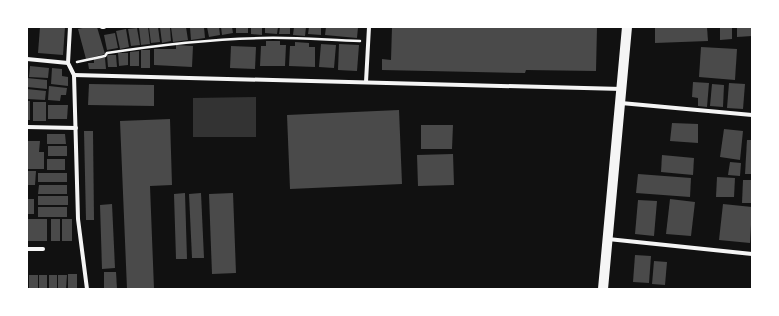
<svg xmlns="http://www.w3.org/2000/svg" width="779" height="316" font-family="Arial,sans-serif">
<rect width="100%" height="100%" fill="#111"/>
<polygon fill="#333" points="256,97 256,137 193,137 193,98"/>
<g fill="#4a4a4a">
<polygon points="40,27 65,27 63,55 38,53"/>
<polygon points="87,27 97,27 105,54 86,59 78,29"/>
<polygon points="148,27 150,44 141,45 139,28"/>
<polygon points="149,27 158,27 160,42 151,43"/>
<polygon points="160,27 170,27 171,41 162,43"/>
<polygon points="171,27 186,27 188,40 173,42"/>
<polygon points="190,27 204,27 205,38 191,40"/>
<polygon points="207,27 219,27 220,35 209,37"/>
<polygon points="221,27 232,27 233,33 222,35"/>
<rect x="236" y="27" width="12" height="6"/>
<polygon points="251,27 262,27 262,35 251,34"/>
<polygon points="265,27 278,27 277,34 265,33"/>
<polygon points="280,27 290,27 290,34 279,34"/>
<polygon points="294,27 306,27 305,36 293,35"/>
<polygon points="309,27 321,27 321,35 308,34"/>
<polygon points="326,27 358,27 357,38 325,35"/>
<polygon points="392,27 526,28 526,27 597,27 596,71 526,70 525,73 382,70 382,59 391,60"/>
<polygon points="655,27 707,27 708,41 655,43"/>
<polygon points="720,27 732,27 732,39 720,40"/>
<polygon points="737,27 752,27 752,36 737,37"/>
<polygon points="137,28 140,45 131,46 128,29"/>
<polygon points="126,29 129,47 120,49 116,31"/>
<polygon points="115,33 118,48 107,50 104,35"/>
<polygon points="266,41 280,41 280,45 286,45 285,66 260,66 261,46 266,46"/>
<polygon points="295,42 309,43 309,47 315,47 315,67 289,66 290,46 295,46"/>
<polygon points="321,44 336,45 334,68 319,67"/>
<polygon points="339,44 359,45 357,71 338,70"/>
<polygon points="176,45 193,46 192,67 154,65 154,49 176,49"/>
<polygon points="231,46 256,47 255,69 230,68"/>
<polygon points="701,47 737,49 735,80 699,77"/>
<rect x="141" y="50" width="9" height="18"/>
<polygon points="139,51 139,66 130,66 130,52"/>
<polygon points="118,53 128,53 128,65 119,66"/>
<polygon points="107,55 116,55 117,67 108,67"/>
<polygon points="94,58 105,58 106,69 89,69 88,63 94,63"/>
<polygon points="30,66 49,68 48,78 29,77"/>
<polygon points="52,68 62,69 62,76 68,77 68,86 51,84"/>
<polygon points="27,78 47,80 47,89 27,87"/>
<polygon points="693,82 709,83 707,107 698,106 698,98 692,97"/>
<polygon points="729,83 745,84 743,109 727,108"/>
<polygon points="89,84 154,85 154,106 88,105"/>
<polygon points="712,84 724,85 723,107 710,106"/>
<polygon points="49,86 67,88 66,95 61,95 60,101 48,100"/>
<polygon points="27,89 46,91 45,100 27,99"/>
<rect x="27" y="101" width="3" height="19"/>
<rect x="33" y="102" width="13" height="19"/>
<polygon points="48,105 68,105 67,119 48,119"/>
<polygon points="399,110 402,184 290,189 287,115"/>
<polygon points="170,119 172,185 150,186 154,289 127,289 120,121"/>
<polygon points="672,123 698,124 698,143 670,141"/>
<polygon points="421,125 453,125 452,149 421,149"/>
<polygon points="724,129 743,131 740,160 720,157"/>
<polygon points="84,131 93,131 94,220 86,220"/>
<polygon points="47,134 65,134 66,144 47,144"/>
<polygon points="747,140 752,140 752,174 745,174"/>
<polygon points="27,141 40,141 39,152 44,152 44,169 27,169"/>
<rect x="48" y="146" width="19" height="10"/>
<polygon points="453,154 454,185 418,186 417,155"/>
<polygon points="662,155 694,158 693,175 661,172"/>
<rect x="47" y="159" width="18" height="11"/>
<polygon points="730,162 741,163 740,176 728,175"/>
<polygon points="27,171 36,171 35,185 27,185"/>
<rect x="38" y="173" width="29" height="9"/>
<polygon points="638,174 691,178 690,197 636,193"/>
<polygon points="717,177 735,178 734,197 716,197"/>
<polygon points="743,180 752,180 752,203 742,203"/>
<polygon points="39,185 67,185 67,194 38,194"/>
<polygon points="185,193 187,259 176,259 174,194"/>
<polygon points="201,193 204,258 192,258 189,194"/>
<polygon points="233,193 236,273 212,274 209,194"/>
<rect x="38" y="196" width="30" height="9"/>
<rect x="27" y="199" width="7" height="15"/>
<polygon points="670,199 695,202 691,236 666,234"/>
<polygon points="638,200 657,201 654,236 635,234"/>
<polygon points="112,204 115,268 102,269 100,205"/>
<polygon points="723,204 752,207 750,243 719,240"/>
<rect x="38" y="207" width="29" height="10"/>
<rect x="27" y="219" width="20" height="22"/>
<rect x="51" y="219" width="9" height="22"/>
<rect x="62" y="219" width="10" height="22"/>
<polygon points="635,255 651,256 649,283 633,282"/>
<polygon points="654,261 667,262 665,285 652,284"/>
<polygon points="104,272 116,272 117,289 104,289"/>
<rect x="68" y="274" width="9" height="15"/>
<rect x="29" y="275" width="9" height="14"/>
<rect x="39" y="275" width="8" height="14"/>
<rect x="49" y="275" width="8" height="14"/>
<polygon points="58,275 67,275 66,289 58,289"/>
</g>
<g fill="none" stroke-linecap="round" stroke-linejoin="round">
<path stroke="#f5f5f5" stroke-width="2.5" d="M 77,62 L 105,56 L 107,53 C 158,45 210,39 262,38 C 294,37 327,40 360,41"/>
<g stroke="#f5f5f5" stroke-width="4">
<polyline points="102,27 104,27"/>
<polyline points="27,59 68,63 74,75 78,219 87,289"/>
<polyline points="68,63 70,27"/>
<polyline points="74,75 622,89"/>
<polyline points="366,82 369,27"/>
<polyline points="621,103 752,115"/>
<polyline points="27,127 76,128"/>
<polyline points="608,239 752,254"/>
<polyline points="27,249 43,249"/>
</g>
<polyline stroke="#f5f5f5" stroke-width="10" points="603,289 627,27"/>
</g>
<rect width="779" height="316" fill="none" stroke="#ffffff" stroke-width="56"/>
</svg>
